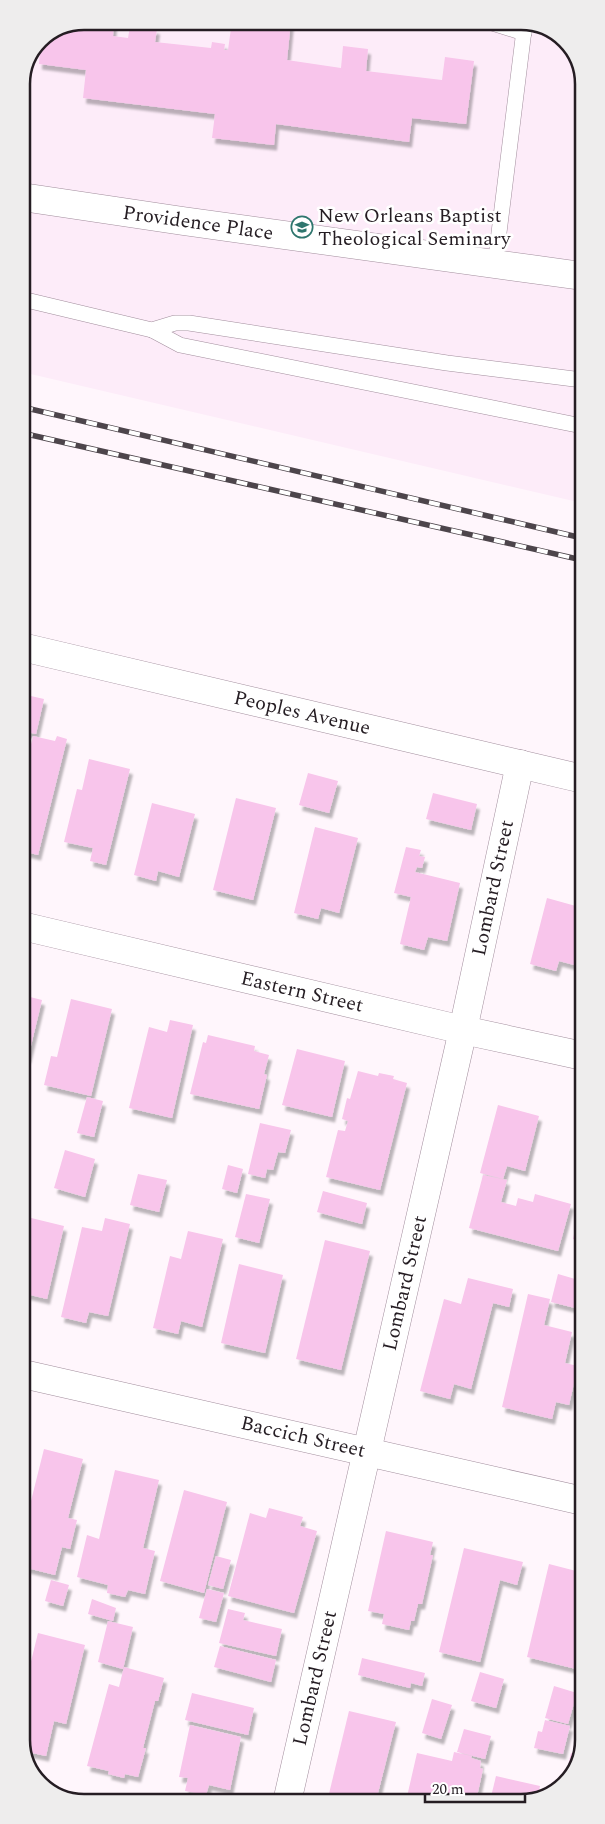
<svg xmlns="http://www.w3.org/2000/svg" width="605" height="1824" font-family="Spectral,serif">
<defs>
<filter id="shadow"><feDropShadow dx="3" dy="5.5" stdDeviation="1" flood-color="#0004"/></filter>
</defs>
<rect width="100%" height="100%" fill="#fff6fc"/>
<polygon fill="#fdecf9" points="85,21 525,21 562,37 582,68 582,503 22,372 21,81 40,40"/>
<g fill="#f8c5eb" filter="url(#shadow)">
<polygon points="85,21 114,22 113,36 128,38 131,21 145,21 144,27 157,29 155,42 211,48 212,42 225,44 224,50 228,50 232,21 291,21 287,60 341,68 343,46 368,49 366,71 442,80 445,57 474,61 466,124 412,118 409,142 276,124 274,145 212,138 215,114 83,98 86,70 39,64 41,39"/>
<polygon points="22,694 44,699 36,734 22,731"/>
<polygon points="33,736 55,741 57,736 67,739 38,855 22,851 22,803 31,770 25,769"/>
<polygon points="89,759 130,769 106,865 90,861 93,848 64,842 77,789 82,790"/>
<polygon points="308,773 338,781 329,813 299,805"/>
<polygon points="433,793 477,804 471,830 426,819"/>
<polygon points="236,798 276,808 253,900 213,890"/>
<polygon points="152,803 195,814 179,877 158,871 156,881 134,875"/>
<polygon points="315,827 358,838 339,913 321,908 318,919 294,913"/>
<polygon points="406,847 421,850 419,856 425,857 422,868 417,867 415,872 460,883 447,941 428,937 424,950 400,944 411,897 394,893"/>
<polygon points="547,898 583,908 583,948 578,966 559,961 556,971 530,964"/>
<polygon points="22,995 42,1000 28,1058 23,1056"/>
<polygon points="71,999 112,1009 91,1096 44,1085 51,1056 57,1057"/>
<polygon points="170,1020 193,1025 172,1118 129,1108 149,1027 167,1032"/>
<polygon points="208,1035 255,1046 254,1051 269,1055 264,1074 267,1075 259,1109 190,1094 203,1042 206,1043"/>
<polygon points="297,1049 345,1061 332,1117 282,1105"/>
<polygon points="358,1071 378,1076 379,1073 394,1076 393,1079 407,1083 380,1190 326,1177 338,1130 345,1131 348,1121 342,1119 347,1098 350,1099"/>
<polygon points="87,1097 103,1101 94,1137 77,1133"/>
<polygon points="498,1105 539,1116 525,1171 507,1166 503,1179 480,1173"/>
<polygon points="260,1123 291,1130 285,1153 278,1152 273,1170 267,1169 265,1178 248,1174"/>
<polygon points="65,1150 95,1159 85,1197 54,1188"/>
<polygon points="228,1165 243,1169 237,1193 222,1189"/>
<polygon points="138,1174 167,1180 159,1212 130,1205"/>
<polygon points="483,1175 507,1180 501,1202 516,1206 518,1198 533,1202 535,1194 571,1204 558,1251 469,1228"/>
<polygon points="323,1191 367,1203 362,1224 317,1212"/>
<polygon points="246,1194 270,1199 259,1243 235,1237"/>
<polygon points="582,1195 583,1195 583,1242 573,1239"/>
<polygon points="23,1216 64,1226 47,1299 26,1294 24,1307"/>
<polygon points="105,1218 130,1224 108,1316 89,1312 86,1323 61,1317 82,1227 102,1231"/>
<polygon points="188,1231 223,1239 202,1327 181,1321 178,1334 153,1328 170,1256 181,1259"/>
<polygon points="325,1240 370,1251 341,1370 296,1359"/>
<polygon points="239,1264 283,1275 265,1353 221,1343"/>
<polygon points="558,1274 582,1281 575,1308 551,1302"/>
<polygon points="468,1278 513,1289 509,1307 493,1303 471,1389 454,1384 450,1399 420,1391 444,1299 461,1304"/>
<polygon points="528,1294 550,1299 544,1325 572,1332 565,1363 578,1366 569,1405 556,1402 552,1419 502,1407"/>
<polygon points="583,1399 583,1429 575,1427"/>
<polygon points="44,1449 83,1459 68,1518 77,1520 70,1549 62,1547 55,1575 23,1567 23,1533"/>
<polygon points="115,1470 159,1480 143,1548 155,1551 145,1594 128,1590 125,1597 107,1593 108,1585 77,1577 87,1535 99,1539"/>
<polygon points="184,1490 227,1502 204,1593 160,1581"/>
<polygon points="269,1508 303,1517 300,1526 317,1531 294,1613 228,1596 250,1513 266,1518"/>
<polygon points="386,1531 433,1542 430,1555 433,1555 422,1604 418,1604 414,1621 411,1621 409,1630 382,1624 384,1614 368,1611"/>
<polygon points="464,1548 523,1562 517,1585 500,1580 480,1662 439,1652"/>
<polygon points="216,1556 231,1560 223,1589 208,1585"/>
<polygon points="549,1564 580,1572 577,1585 584,1587 584,1635 576,1669 527,1657"/>
<polygon points="51,1580 69,1585 63,1606 45,1601"/>
<polygon points="207,1589 224,1593 216,1622 199,1618"/>
<polygon points="92,1599 116,1608 113,1621 88,1614"/>
<polygon points="228,1609 245,1613 243,1620 282,1629 276,1656 219,1643"/>
<polygon points="108,1621 133,1627 123,1669 98,1662"/>
<polygon points="38,1633 85,1645 66,1724 54,1721 46,1756 23,1751 23,1694"/>
<polygon points="220,1646 276,1660 271,1682 214,1667"/>
<polygon points="362,1658 425,1673 422,1686 411,1683 410,1688 358,1675"/>
<polygon points="124,1667 164,1678 158,1701 155,1701 143,1748 146,1748 138,1777 125,1774 124,1778 108,1774 109,1771 87,1766 109,1684 119,1687"/>
<polygon points="480,1672 504,1679 496,1708 471,1701"/>
<polygon points="554,1686 577,1693 568,1724 545,1718"/>
<polygon points="192,1693 254,1708 248,1735 185,1720"/>
<polygon points="432,1699 452,1705 441,1739 422,1733"/>
<polygon points="349,1711 396,1722 376,1801 327,1802"/>
<polygon points="545,1720 570,1726 563,1754 534,1748 538,1731 542,1732"/>
<polygon points="190,1725 241,1737 230,1790 209,1785 206,1795 185,1791 188,1778 179,1777"/>
<polygon points="464,1729 491,1736 485,1759 457,1752"/>
<polygon points="454,1752 472,1756 471,1758 481,1761 480,1768 483,1769 476,1801 406,1801 417,1753 452,1761"/>
<polygon points="571,1753 578,1755 571,1778 564,1783"/>
<polygon points="496,1776 540,1786 537,1800 490,1801"/>
</g>
<g fill="none" stroke-linecap="round" stroke-linejoin="round">
<g stroke="#a28e9d" stroke-width="16">
<g id="lane">
<polyline points="486,21 524,33"/>
<polyline points="495,265 525,22"/>
<polyline points="22,299 152,330 175,323 189,323 447,363 582,380"/>
<polyline points="152,330 180,345 582,426"/>
</g>
</g>
<g stroke="#a28e9d" stroke-width="29">
<g id="street">
<polyline points="22,197 183,221 582,276"/>
<polyline points="22,647 583,779"/>
<polyline points="22,926 463,1030 583,1056"/>
<polyline points="23,1374 583,1501"/>
<polyline points="287,1802 463,1030 520,764"/>
</g>
</g>
<use href="#lane" stroke="#fff" stroke-width="15"/>
<use href="#street" stroke="#fff" stroke-width="28"/>
<g stroke="#4d454b" stroke-width="5.5">
<g id="rail">
<polyline points="22,407 582,538"/>
<polyline points="22,433 582,560"/>
</g>
</g>
<use href="#rail" stroke="#fff" stroke-width="4" stroke-dasharray="11" stroke-linecap="butt"/>
</g>
<defs>
<g id="university-ring" transform="scale(1.125)"><circle r="9.5" fill="#fff" stroke="#2f766e" stroke-width="1.5"/><path d="M0-5L7-2L0 1L-7-2ZM-4 1L0 2.5L4 1V4Q0 6-4 4Z" fill="#2f766e"/></g>
</defs>
<g fill-rule="evenodd">
<use href="#university-ring" x="302" y="227"/>
</g>
<g text-anchor="middle" dominant-baseline="central" stroke-width="5" stroke-linejoin="round" paint-order="stroke">
<g font-size="20" fill="#251d23" stroke="#fff" text-anchor="start">
<text x="318" y="216">New Orleans Baptist<tspan x="318" dy="23">Theological Seminary</tspan></text>
</g>
<g font-size="20" fill="#251d23" stroke="#fff">
<text transform="translate(198 223) rotate(8)">Providence Place</text>
<text transform="translate(302 713) rotate(13)">Peoples Avenue</text>
<text transform="translate(493 888) rotate(-78)">Lombard Street</text>
<text transform="translate(302 992) rotate(13)">Eastern Street</text>
<text transform="translate(405 1283) rotate(-77)">Lombard Street</text>
<text transform="translate(303 1437) rotate(13)">Baccich Street</text>
<text transform="translate(315 1678) rotate(-77)">Lombard Street</text>
</g>
</g>
<path d="M0 0H605V1824H0ZM84 30H521A54 54 0 0 1 575 84V1740A54 54 0 0 1 521 1794H84A54 54 0 0 1 30 1740V84A54 54 0 0 1 84 30Z" fill="#eeeded" fill-rule="evenodd"/>
<path fill="none" stroke="#251d23" stroke-width="2.5" d="M84 30H521A54 54 0 0 1 575 84V1740A54 54 0 0 1 521 1794H84A54 54 0 0 1 30 1740V84A54 54 0 0 1 84 30Z"/>
<path d="M425 1794v8h100v-8" fill="none" stroke="#251d23" stroke-width="2.5"/>
<text x="432" y="1794" font-size="15" fill="#251d23" stroke="#ffffff" stroke-width="4" paint-order="stroke">20 m</text>
</svg>
